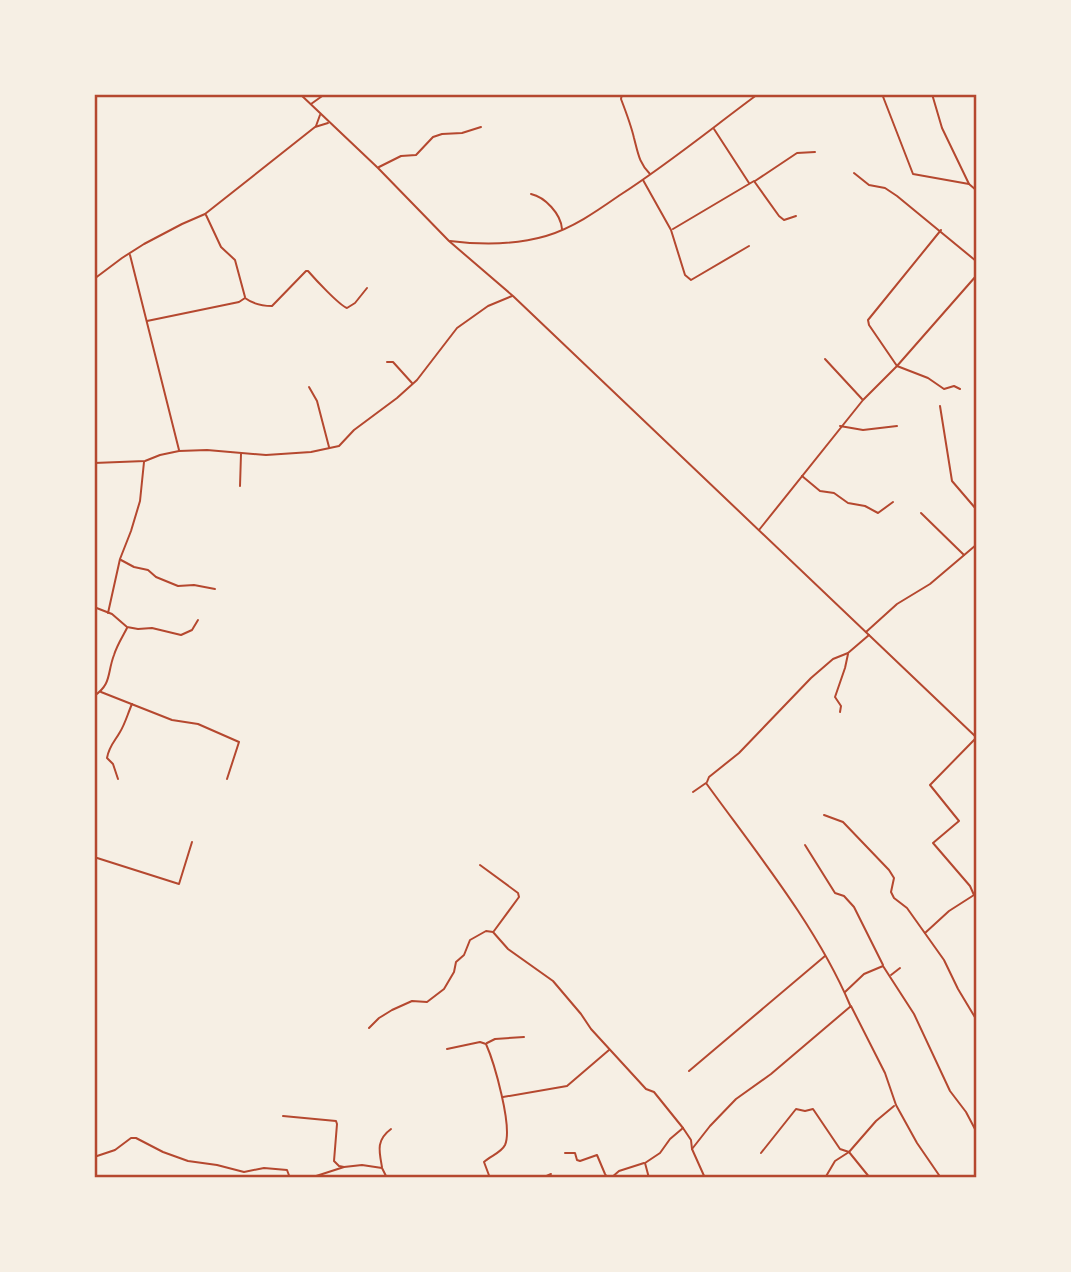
<svg xmlns="http://www.w3.org/2000/svg" width="1071" height="1272" font-family="'Roboto Condensed',sans-serif">
<rect width="100%" height="100%" fill="#f6efe4"/>
<g fill="none" stroke-linecap="round" stroke-linejoin="round">
<g stroke="#b5482f" stroke-width="2">
<polyline points="300,94 378,168 449,241 513,296 976,737"/>
<path d="M 622,94 L 621,99 C 626,112 631,125 634,138 C 638,153 639,163 650,174"/>
<polyline points="882,94 913,174 969,184"/>
<polyline points="932,94 942,128 969,184 976,190"/>
<polyline points="311,104 325,94"/>
<polyline points="316,126 320,115"/>
<polyline points="714,129 749,183"/>
<polyline points="379,167 401,156 416,155 433,137 442,134 462,133 481,127"/>
<polyline points="854,173 869,185 885,188 897,196 976,261"/>
<polyline points="643,180 671,230 685,275 691,280 749,246"/>
<polyline points="755,181 797,153 815,152"/>
<path d="M 531,194 C 545,197 561,214 562,229"/>
<polyline points="206,215 221,247 235,260 245,297"/>
<polyline points="673,229 754,181 779,216 784,220 796,216"/>
<polyline points="941,230 868,320 869,325 897,366 928,378 944,389 954,386 960,389"/>
<path d="M 450,241 C 482,245 515,245 546,236 C 573,228 597,211 620,195 C 668,164 712,128 758,94"/>
<polyline points="130,255 179,450"/>
<polyline points="94,279 122,258 144,244 182,224 205,214 315,127 328,123"/>
<path d="M 147,321 L 239,302 L 245,298 C 253,304 262,306 272,306 L 306,271 L 308,271 C 315,279 339,305 347,308 L 355,303 L 367,288"/>
<polyline points="825,359 862,399"/>
<polyline points="387,362 393,362 412,383"/>
<polyline points="309,387 317,401 329,447"/>
<polyline points="940,406 952,481 976,509"/>
<polyline points="840,426 863,430 897,426"/>
<polyline points="94,463 145,461 160,455 179,451 207,450 266,455 311,452 339,446 354,430 397,398 417,380 457,328 488,306 512,296"/>
<polyline points="802,476 820,491 834,493 848,503 865,506 878,513 893,502"/>
<polyline points="240,486 241,454"/>
<polyline points="921,513 964,555"/>
<polyline points="759,530 863,400 897,366 976,276"/>
<polyline points="121,560 134,567 148,570 156,577 178,586 194,585 215,589"/>
<polyline points="94,607 112,614 127,627 138,629 152,628 181,635 192,630 198,620"/>
<polyline points="108,613 120,559 131,531 140,501 144,462"/>
<polyline points="866,632 897,604 930,584 976,545"/>
<polyline points="975,683 976,681"/>
<polyline points="101,692 172,720 198,724 239,742 227,779"/>
<path d="M 94,696 C 112,684 107,673 114,655 C 117,645 123,636 127,628"/>
<polyline points="840,712 841,706 835,697 845,668 848,654"/>
<path d="M 118,779 L 113,764 L 107,758 C 109,746 115,741 120,732 C 125,724 128,713 132,704"/>
<polyline points="707,782 709,777 739,753 811,678 833,659 848,653 869,635"/>
<path d="M 693,792 L 706,783 C 756,852 817,927 850,1005"/>
<polyline points="824,815 843,822 889,870 894,878 891,892 894,898 907,908 944,960 958,989 976,1019"/>
<polyline points="805,845 835,893 844,896 854,907 883,965"/>
<polyline points="94,857 179,884 192,842"/>
<polyline points="480,865 518,893 519,897 494,931"/>
<polyline points="925,933 949,911 974,895 970,886 933,843 959,821 930,785 976,738"/>
<polyline points="891,975 900,968"/>
<polyline points="845,992 864,974 883,966 914,1014 950,1091 966,1112 976,1131"/>
<polyline points="369,1028 379,1018 392,1010 412,1001 427,1002 444,989 454,972 456,962 464,955 470,940 486,931 493,932 508,949 553,981 581,1014 591,1029 646,1089 654,1092 683,1128"/>
<polyline points="487,1043 495,1039 524,1037"/>
<path d="M 447,1049 L 480,1042 L 486,1044 C 494,1062 513,1127 505,1145 C 501,1153 490,1156 484,1162 L 490,1178"/>
<polyline points="689,1071 825,956"/>
<polyline points="503,1097 567,1086 609,1050"/>
<polyline points="283,1116 336,1121 337,1124 334,1161 339,1166 344,1167"/>
<polyline points="692,1149 710,1126 736,1099 771,1074 851,1006 885,1073 896,1105 917,1143 941,1178"/>
<polyline points="565,1153 575,1153 577,1160 580,1161 597,1155 605,1174 608,1178"/>
<polyline points="761,1153 796,1109 805,1111 813,1109 840,1149 849,1152 870,1178"/>
<polyline points="94,1157 115,1150 131,1138 136,1138 163,1152 188,1161 217,1165 244,1172 264,1168 287,1170 290,1178"/>
<path d="M 382,1167 C 379,1151 376,1140 391,1129"/>
<polyline points="310,1178 344,1167 362,1165 382,1168 387,1178"/>
<polyline points="542,1178 551,1174"/>
<polyline points="611,1178 619,1171 644,1163"/>
<polyline points="649,1178 645,1163 660,1153 670,1139 683,1128 691,1140 692,1149 705,1178"/>
<polyline points="825,1178 835,1161 849,1152 876,1121 894,1106"/>
</g>
</g>
<rect width="1071" height="1272" fill="none" stroke="#f6efe4" stroke-width="192"/>
<rect x="96" y="96" width="879" height="1080" fill="none" stroke="#b5482f" stroke-width="2.5"/>
</svg>
